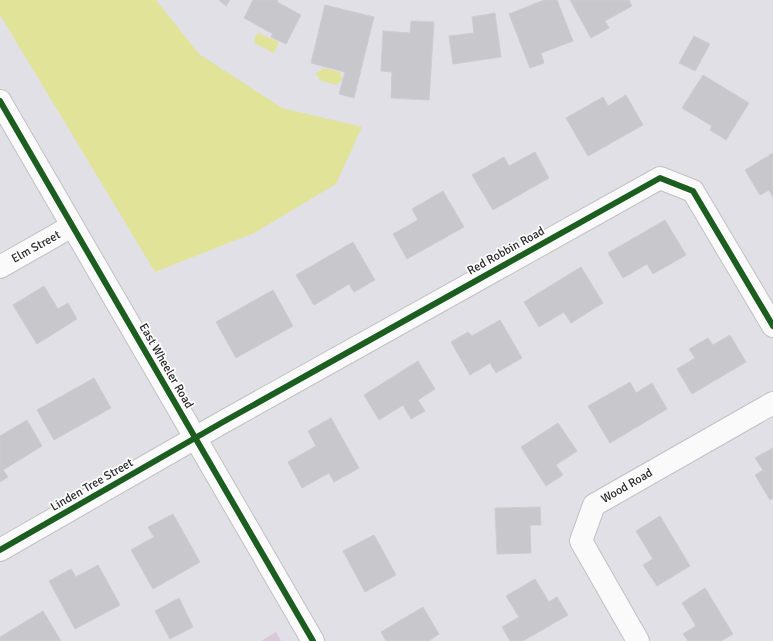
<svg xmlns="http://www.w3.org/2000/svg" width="773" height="641" font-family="Signika,sans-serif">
<rect width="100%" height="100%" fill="#e2e0e7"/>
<polygon fill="#dac8d8" points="276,632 281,641 261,641"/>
<g fill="#e1e399">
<polygon points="0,0 156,0 199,54 282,108 362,127 336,184 254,233 155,272 0,15"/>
<polygon points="258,33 279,42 274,53 254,43 255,37"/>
<polygon points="322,68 341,72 340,75 343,78 342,80 336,85 319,80 319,77 316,75 316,73 322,70"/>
</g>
<g fill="#c8c7cc" stroke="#ceccd2">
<polygon points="219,0 230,0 226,6"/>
<polygon points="253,0 278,0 277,2 301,15 286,44 271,37 273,34 244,18"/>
<polygon points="544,0 557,0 573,41 541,53 544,63 530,68 509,14"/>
<polygon points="570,0 629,0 632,6 605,21 609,28 591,38"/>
<polygon points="325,5 374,17 354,98 339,94 345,72 311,63"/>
<polygon points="495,13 501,57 453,64 449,36 474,33 472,17"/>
<polygon points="411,21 434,22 429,100 391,98 392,72 381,71 383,31 410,33"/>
<polygon points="694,36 710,44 695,71 679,63"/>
<polygon points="703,75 749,103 726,140 710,130 712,126 682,108"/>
<polygon points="626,95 643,125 588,156 566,118 603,97 608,106"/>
<polygon points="535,152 549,178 493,210 472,175 504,157 509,166"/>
<polygon points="773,153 773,198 769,190 760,195 745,170"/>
<polygon points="443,191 464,227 407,259 393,234 418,220 412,209"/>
<polygon points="665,220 686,255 653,274 647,264 623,278 608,253"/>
<polygon points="353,242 375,280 354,292 349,284 314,305 296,275"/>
<polygon points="581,267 603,303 571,323 564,312 539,327 524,302"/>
<polygon points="44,286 58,309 68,303 77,319 37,344 13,305"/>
<polygon points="273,290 293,326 236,358 216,322"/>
<polygon points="500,320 522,358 496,373 490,363 470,375 451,342 468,332 472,336"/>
<polygon points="730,335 746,362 692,394 677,369 695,358 689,349 708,338 713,345"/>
<polygon points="418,361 435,389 418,400 425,411 411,419 403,405 379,420 364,395"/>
<polygon points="94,378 111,408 54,440 37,410"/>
<polygon points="630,382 636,393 652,383 667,409 610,443 588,406"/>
<polygon points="331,418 359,468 334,482 329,473 302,488 288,462 316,446 308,431"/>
<polygon points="27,420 42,446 3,470 8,477 0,482 0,436"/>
<polygon points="558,423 577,451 556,465 563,475 546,486 521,447"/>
<polygon points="773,448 773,498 770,500 755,475 763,470 755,458"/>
<polygon points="540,507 541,525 530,525 531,553 497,554 495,508"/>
<polygon points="173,514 200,562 153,589 131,550 154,537 148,527"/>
<polygon points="660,516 690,566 657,586 643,565 653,559 636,531"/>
<polygon points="374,535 396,575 365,592 343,551"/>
<polygon points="98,565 120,605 75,629 49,581 71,569 76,577"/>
<polygon points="535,579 549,602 557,597 568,615 523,641 510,641 502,627 519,617 506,596"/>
<polygon points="705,588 733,634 721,641 688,641 683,634 696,626 682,603"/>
<polygon points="179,598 193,627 170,639 155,611"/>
<polygon points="423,607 439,634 430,640 430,641 386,641 381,632"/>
<polygon points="43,611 61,641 0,641 0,637"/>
</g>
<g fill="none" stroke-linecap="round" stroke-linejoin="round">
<g stroke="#c0c1c1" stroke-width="24">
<g id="minor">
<polyline points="0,101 313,641"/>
<polyline points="0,267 72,226"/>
<polyline points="0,550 223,422 660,178 693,191 773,326"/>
<polyline points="638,641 581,541 594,505 773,403"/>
</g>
</g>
<use href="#minor" stroke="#fbfafb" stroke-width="22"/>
<g stroke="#fff" stroke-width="8">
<g id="cycleway">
<polyline points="0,101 313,641"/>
<polyline points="0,550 223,422 660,178 693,191 773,326"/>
</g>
</g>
<use href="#cycleway" stroke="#1b5e20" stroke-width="6"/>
</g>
<g text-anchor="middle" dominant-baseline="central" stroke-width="3.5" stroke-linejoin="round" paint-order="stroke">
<g font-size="12" fill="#2a2a2a" stroke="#fff">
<text transform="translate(36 247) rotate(-29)">Elm Street</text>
<text transform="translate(506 251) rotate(-29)">Red Robbin Road</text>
<text transform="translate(166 366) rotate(60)">East Wheeler Road</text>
<text transform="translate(92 485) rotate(-30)">Linden Tree Street</text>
<text transform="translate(627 486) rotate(-30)">Wood Road</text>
</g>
</g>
</svg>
